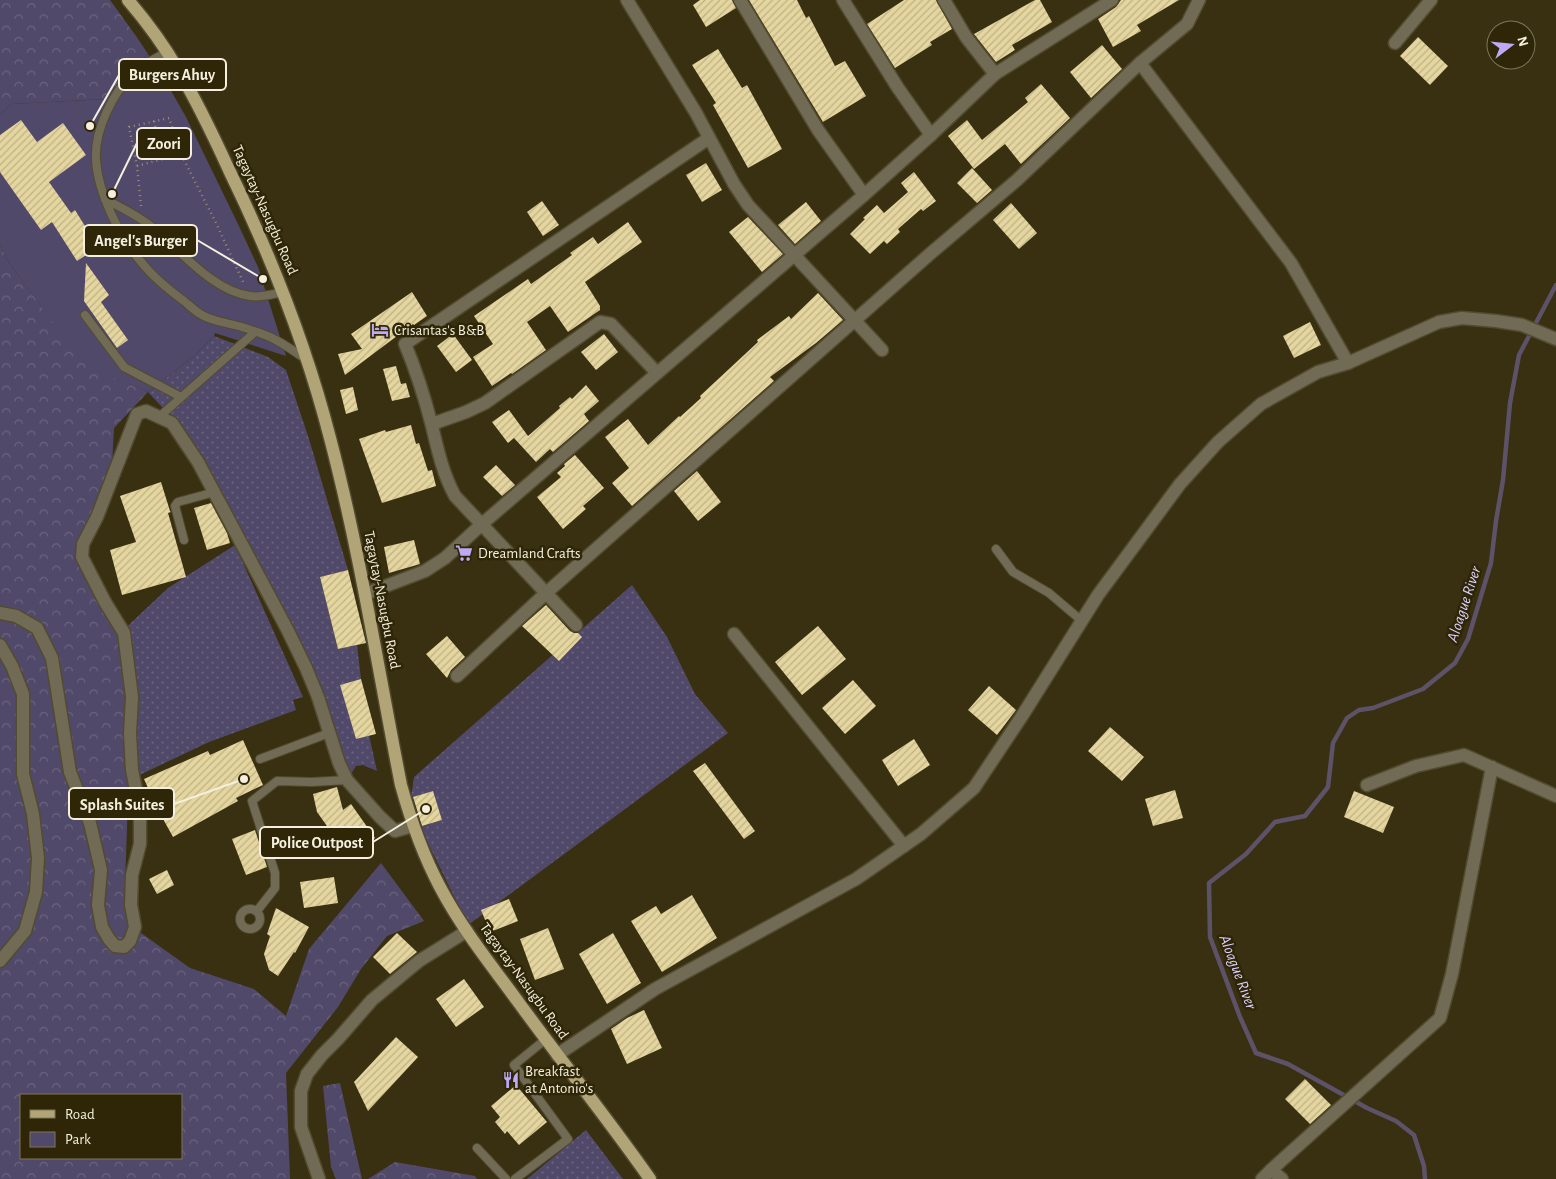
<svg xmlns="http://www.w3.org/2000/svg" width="1556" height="1179" font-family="'Alegreya Sans',sans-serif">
<defs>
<pattern id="grass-dots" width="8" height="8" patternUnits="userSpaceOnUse" patternTransform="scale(1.25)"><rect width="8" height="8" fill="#514969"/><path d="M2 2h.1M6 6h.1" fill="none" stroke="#6b647e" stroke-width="1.8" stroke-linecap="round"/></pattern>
<pattern id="forest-crowns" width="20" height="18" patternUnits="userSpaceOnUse" patternTransform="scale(1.25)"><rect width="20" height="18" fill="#514969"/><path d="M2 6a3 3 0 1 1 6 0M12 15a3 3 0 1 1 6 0" fill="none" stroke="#6b647e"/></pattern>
<pattern id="building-hatch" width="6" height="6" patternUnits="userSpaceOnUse" patternTransform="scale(1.25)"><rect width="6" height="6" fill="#e5d59e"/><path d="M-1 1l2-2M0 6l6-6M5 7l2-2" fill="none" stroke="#beb287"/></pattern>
</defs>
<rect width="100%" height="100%" fill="#393012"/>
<g fill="url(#grass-dots)">
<polygon points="214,336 268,357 286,370 309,439 348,570 320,577 338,649 357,645 361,679 341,686 356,739 369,735 377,771 363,765 356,766 349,777 312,671 173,419 148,392 193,357"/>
<polygon points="235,545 303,697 293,700 296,710 209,742 129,780 131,708 118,635 168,588"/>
<polygon points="632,585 667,637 695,694 728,733 468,925 420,827 442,820 433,791 411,798 414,777"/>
<polygon points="586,1130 623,1179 527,1179"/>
</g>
<g fill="url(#forest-crowns)" fill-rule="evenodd">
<path d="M 0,0 L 110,0 L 136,36 L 148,54 C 132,68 118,82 106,99 L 12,104 L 0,114 Z"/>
<path d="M 0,243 L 7,260 L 85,364 L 148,392 L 114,428 L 111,483 L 87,552 L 118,635 L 131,708 L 125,885 L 141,933 L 190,968 L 254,989 L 286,1016 L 309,949 L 381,863 L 424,921 L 387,936 L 361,969 L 338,1007 L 286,1073 L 290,1179 L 0,1179 ZM 21,1095 L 181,1095 L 181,1158 L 21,1158 Z"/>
<polygon points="340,1083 362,1179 336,1179 331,1167 323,1086"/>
<polygon points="395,1162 475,1176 477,1179 368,1179"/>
</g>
<path fill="#514969" d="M 148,54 L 166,82 L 186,117 L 238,224 L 258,267 L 286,356 L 215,333 L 214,336 L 193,357 L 148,392 L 85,365 L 7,260 L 0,243 L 0,114 L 12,104 L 106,99 C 118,82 132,68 148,54 Z"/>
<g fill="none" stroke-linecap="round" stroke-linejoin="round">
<polyline stroke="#5e5268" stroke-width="4.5" points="1425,1179 1424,1166 1414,1135 1396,1121 1367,1108 1288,1064 1256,1053 1240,1017 1210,937 1209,883 1246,854 1275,822 1305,816 1328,787 1333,743 1347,718 1359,710 1373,708 1423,689 1455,663 1468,639 1491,563 1496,521 1503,480 1510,403 1519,355 1556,285"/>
</g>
<g fill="url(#building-hatch)">
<polygon points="700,0 732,0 736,8 706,27 693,5"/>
<polygon points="749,0 797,0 806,18 809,16 835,66 845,61 866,96 823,122"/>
<polygon points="904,0 936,0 952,29 930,42 932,45 895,68 867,24"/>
<polygon points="1035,0 1040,0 1052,22 1012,45 1015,50 996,62 974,34"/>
<polygon points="1121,0 1179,0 1137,25 1141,31 1113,47 1098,19 1116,7"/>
<polygon points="1418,37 1448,66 1430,85 1400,56"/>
<polygon points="1102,45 1122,69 1091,98 1070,72"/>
<polygon points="718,49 742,88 747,85 782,149 748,168 713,105 716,103 692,65"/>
<polygon points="1041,84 1070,118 1021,164 1005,144 974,169 948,136 967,120 982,140 1028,102 1025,98"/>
<polygon points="21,120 37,142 63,123 86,155 49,182 71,213 75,210 98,247 77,261 52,222 41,230 0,172 0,135"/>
<polygon points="706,163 722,190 702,202 686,175"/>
<polygon points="972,168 992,190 977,203 957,183"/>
<polygon points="914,172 936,201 923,211 921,209 898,229 900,232 887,244 884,241 870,254 850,234 865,219 863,218 877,205 884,213 908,192 901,183"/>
<polygon points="542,201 559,225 543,236 527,212"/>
<polygon points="806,202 821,221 795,244 778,225"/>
<polygon points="1011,203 1037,233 1019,249 993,220"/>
<polygon points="748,217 783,254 762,272 729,232"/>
<polygon points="628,222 642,242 585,282 600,306 600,310 568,332 550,306 527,322 546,350 512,374 511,373 492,386 473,357 493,344 474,316 528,279 531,284 572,255 570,253 593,237 598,244"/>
<polygon points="86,263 109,295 101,302 128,340 117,348 84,301"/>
<polygon points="412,292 427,316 414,325 413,324 345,375 338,354 362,349 351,334"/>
<polygon points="818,293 843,320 816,343 770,377 774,381 632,506 612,483 629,468 605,437 628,419 648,445 679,416 680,417 701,398 700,396 758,342 757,340 789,316 791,319"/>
<polygon points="1310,322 1321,345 1294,358 1283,336"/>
<polygon points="453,334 472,360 456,372 437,346"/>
<polygon points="604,334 618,352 596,370 581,352"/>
<polygon points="396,366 401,384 406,383 410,397 392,401 383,369"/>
<polygon points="586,385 599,401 584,414 589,421 553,452 550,449 536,462 514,438 508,443 492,422 509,410 528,436 560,408 559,406 570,397 572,399"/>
<polygon points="353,387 358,410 346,414 340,390"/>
<polygon points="411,425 416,444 419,443 428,471 432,470 436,486 382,503 359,439 385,430 386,432"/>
<polygon points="575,455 604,488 583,506 586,509 563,529 537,497 561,477 557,473 565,466 564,464"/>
<polygon points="496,465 515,485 502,496 483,477"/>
<polygon points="697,471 721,502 698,521 674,491"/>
<polygon points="161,482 170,511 171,512 168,513 186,577 122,595 110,550 136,542 120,496"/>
<polygon points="211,503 227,533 230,543 207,550 194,508"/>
<polygon points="414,540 420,564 389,573 384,547"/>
<polygon points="348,570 366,643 338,649 320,577"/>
<polygon points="546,605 570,631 574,633 578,633 582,637 559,661 522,626"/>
<polygon points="818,626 846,659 802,695 775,662"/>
<polygon points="447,636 465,657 451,670 447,678 426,654"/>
<polygon points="361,679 376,734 356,739 340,685"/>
<polygon points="853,680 876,706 845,734 822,708"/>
<polygon points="989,686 1016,710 997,735 968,710"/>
<polygon points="1110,727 1144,757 1122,781 1088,751"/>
<polygon points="914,739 930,765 898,786 882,760"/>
<polygon points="243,740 263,785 236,798 238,801 173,837 157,808 144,779 208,751 210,755"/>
<polygon points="705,763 755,831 744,839 693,771"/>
<polygon points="337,787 343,810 351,804 375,838 349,857 317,812 313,794"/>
<polygon points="1175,790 1183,818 1153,826 1145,799"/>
<polygon points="433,791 442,820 422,826 413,797"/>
<polygon points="1354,791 1394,807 1383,833 1344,817"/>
<polygon points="255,830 267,867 246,875 232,839"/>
<polygon points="167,870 174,885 157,894 149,879"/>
<polygon points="334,877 338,903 304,908 300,882"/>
<polygon points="692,895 717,938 662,972 631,921 656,906 661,914"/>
<polygon points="509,899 518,921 490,932 481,910"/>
<polygon points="276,908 309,927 295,953 294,952 278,976 269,970 264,954 270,936 267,934"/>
<polygon points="548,928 564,969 535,980 520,939"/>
<polygon points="397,933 417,952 390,974 373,957"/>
<polygon points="613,933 641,983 607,1004 579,954"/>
<polygon points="464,979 484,1007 456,1027 436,999"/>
<polygon points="644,1010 662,1048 627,1064 611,1029 627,1018"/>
<polygon points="396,1037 418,1057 368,1111 354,1082"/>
<polygon points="1305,1079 1331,1105 1310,1124 1285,1099"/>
<polygon points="516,1085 547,1122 519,1145 507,1131 505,1134 495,1122 500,1117 491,1106"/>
</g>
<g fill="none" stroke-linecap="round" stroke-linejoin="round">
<g stroke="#534b2f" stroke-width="10">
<g id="service">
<path d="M 167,52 C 156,58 144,64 135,72 C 113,91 94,131 96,160 C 98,193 120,238 142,263 C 154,278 169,290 184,301 C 190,306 196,312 202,315 C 214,322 229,323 242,327 C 251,330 261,333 270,337 C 283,343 295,352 306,359"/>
<path d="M 105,199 C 120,207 135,214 148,224 C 178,247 211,291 250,296 C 261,298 272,294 284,292"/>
<polyline points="85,315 124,367 181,397"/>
<polyline points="159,417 255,332"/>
<polyline points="184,540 175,506 178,502 215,492"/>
<polyline points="996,549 1013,572 1049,593 1082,621"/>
<polyline points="260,759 329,733"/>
<circle cx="250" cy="919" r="10"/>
<polyline points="257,911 275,888 275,873 252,801 277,781 312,782 347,780"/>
<polyline points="477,1148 506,1179"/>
<polyline points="515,1179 568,1139 514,1065 546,1039"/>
</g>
</g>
<g stroke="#534b2f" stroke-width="15">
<g id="minor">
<polyline points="627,0 696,113 734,184 748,205 882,350"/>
<polyline points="740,0 818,130 864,195"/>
<polyline points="843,0 898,88 931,135"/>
<polyline points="944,0 966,37 995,74"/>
<polyline points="1395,43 1431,0"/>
<polyline points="1140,63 1291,263 1348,363"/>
<polyline points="432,424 466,412 485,403 600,322 611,324 657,373"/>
<polyline points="365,594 425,571 445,558 482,524 864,195 931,135 995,74 1112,0"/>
<path d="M 576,625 L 455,496 C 443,474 438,451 432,426 C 425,399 416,370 405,344 L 709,138"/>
<polyline points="734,634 904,846"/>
<polyline points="457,676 545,594 931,253 1017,180 1140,63 1187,24 1199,0"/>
<polyline points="1367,785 1416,766 1464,755 1556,796"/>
<polyline points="557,1055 655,989 856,879 921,834 974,788 1022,716 1098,595 1180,484 1218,442 1261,404 1318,372 1348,363 1439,322 1462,318 1496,321 1522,325 1556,339"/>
<polyline points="1271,1170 1440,1018 1452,974 1492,767"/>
<polyline points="319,1179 301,1127 301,1091 307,1074 322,1055 338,1039 372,1000 419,961 467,931"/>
<polyline points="1262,1179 1271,1170 1282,1179"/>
</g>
</g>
<g stroke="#534b2f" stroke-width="15">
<g id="tertiary">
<polyline points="0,613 16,616 37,628 52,658 70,772 90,823 101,870 98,905 102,927 109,939 115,946 124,947 130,941 135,927 131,905 132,875 140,844 140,810 132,770 130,734 132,697 124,633 105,602 82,557 83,544 97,517 137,414 146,411 172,423 198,462 287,629 306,668 318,697 339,763 347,780 380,817 395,831 413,826"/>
<polyline points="0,645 12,666 23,694 23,774 33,814 38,858 36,892 25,931 0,961"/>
</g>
</g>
<g stroke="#534b2f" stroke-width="15">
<path id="primary" d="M 128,0 C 146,21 163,44 177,68 C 197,101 213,135 229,170 C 271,256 306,345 330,438 C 360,552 378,669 401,785 C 411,821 423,855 440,887 C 462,929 492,966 519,1003 C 562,1062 608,1119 650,1179"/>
</g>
<g stroke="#958e76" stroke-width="2.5" stroke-dasharray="1 4" stroke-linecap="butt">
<polyline points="137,166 163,159 154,121"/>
<polyline points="141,206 137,166 129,127 169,118 182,156 216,223 244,284"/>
</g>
<use href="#service" stroke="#716b55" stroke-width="8"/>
<use href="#minor" stroke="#716b55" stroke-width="12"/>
<use href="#tertiary" stroke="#716b55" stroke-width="12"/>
<use href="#primary" stroke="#b1a477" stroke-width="12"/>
</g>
<defs>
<g id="hotel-bare" transform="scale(1.35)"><path d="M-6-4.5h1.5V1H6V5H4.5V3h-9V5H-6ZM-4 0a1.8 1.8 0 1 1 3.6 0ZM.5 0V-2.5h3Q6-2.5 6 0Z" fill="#bda9f5" stroke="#2e2607" stroke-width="2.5" paint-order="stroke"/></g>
<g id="supermarket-bare" transform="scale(1.35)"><path d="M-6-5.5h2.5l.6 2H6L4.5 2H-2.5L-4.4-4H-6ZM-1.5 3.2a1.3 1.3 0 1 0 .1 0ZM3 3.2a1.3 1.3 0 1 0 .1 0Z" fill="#bda9f5" stroke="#2e2607" stroke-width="2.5" paint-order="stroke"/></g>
<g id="restaurant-bare" transform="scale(1.35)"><path d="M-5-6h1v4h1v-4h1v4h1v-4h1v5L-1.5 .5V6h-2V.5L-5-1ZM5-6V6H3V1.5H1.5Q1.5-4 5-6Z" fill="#bda9f5" stroke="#2e2607" stroke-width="2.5" paint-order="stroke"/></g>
</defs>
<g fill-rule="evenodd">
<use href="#hotel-bare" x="380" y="330"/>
<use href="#supermarket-bare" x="464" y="553"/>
<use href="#restaurant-bare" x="511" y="1080"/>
</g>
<g text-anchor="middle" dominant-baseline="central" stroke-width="5" stroke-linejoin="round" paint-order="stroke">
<g font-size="15" fill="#f4efde" stroke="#2e2607">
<text transform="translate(265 210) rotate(66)">Tagaytay-Nasugbu Road</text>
<text transform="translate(382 600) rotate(79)">Tagaytay-Nasugbu Road</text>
<text transform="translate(524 981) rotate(54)">Tagaytay-Nasugbu Road</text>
</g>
<g font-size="15" fill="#f4efde" stroke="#2e2607" text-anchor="start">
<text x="394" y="330">Crisantas's B&amp;B</text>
<text x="478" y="553">Dreamland Crafts</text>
<text x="525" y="1071">Breakfast<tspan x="525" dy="17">at Antonio's</tspan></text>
</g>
<g font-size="16" font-style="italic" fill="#ddd2ff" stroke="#2e2607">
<text transform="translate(1464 604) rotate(-72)">Aloague River</text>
<text transform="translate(1238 972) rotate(69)">Aloague River</text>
</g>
</g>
<path fill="none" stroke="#f4efde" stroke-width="2" d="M90 126L119 75M112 194L137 143M263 279L197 240M244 779L174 804M426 809L373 842"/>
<g fill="#f4efde" stroke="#2e2607" stroke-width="2">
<circle cx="90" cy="126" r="5"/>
<circle cx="112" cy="194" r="5"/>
<circle cx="263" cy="279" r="5"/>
<circle cx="244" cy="779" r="5"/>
<circle cx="426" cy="809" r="5"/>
</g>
<g fill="#2e2607" stroke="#f4efde" stroke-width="2">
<rect x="119" y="59" width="107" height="31" rx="5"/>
<rect x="137" y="128" width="54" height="31" rx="5"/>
<rect x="84" y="225" width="113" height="31" rx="5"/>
<rect x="69" y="788" width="105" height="31" rx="5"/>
<rect x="260" y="827" width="113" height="31" rx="5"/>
</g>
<g font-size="16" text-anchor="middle" font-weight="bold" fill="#f4efde">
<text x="172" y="80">Burgers Ahuy</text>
<text x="164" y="149">Zoori</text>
<text x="141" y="246">Angel's Burger</text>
<text x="122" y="810">Splash Suites</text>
<text x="317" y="848">Police Outpost</text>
</g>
<rect x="20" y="1094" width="162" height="65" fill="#2e2607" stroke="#7d765d"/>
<rect x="30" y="1110" width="25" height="8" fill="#b1a477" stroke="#7d765d"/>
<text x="65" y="1119" font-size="15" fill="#f4efde">Road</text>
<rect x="30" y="1132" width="25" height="15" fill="#514969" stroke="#7d765d"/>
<text x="65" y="1144" font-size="15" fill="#f4efde">Park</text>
<g transform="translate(1511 45) rotate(74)"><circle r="24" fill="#2e2607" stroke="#7d765d"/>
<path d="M0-4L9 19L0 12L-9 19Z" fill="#bda9f5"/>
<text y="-8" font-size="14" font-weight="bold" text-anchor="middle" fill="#f4efde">N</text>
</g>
</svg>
